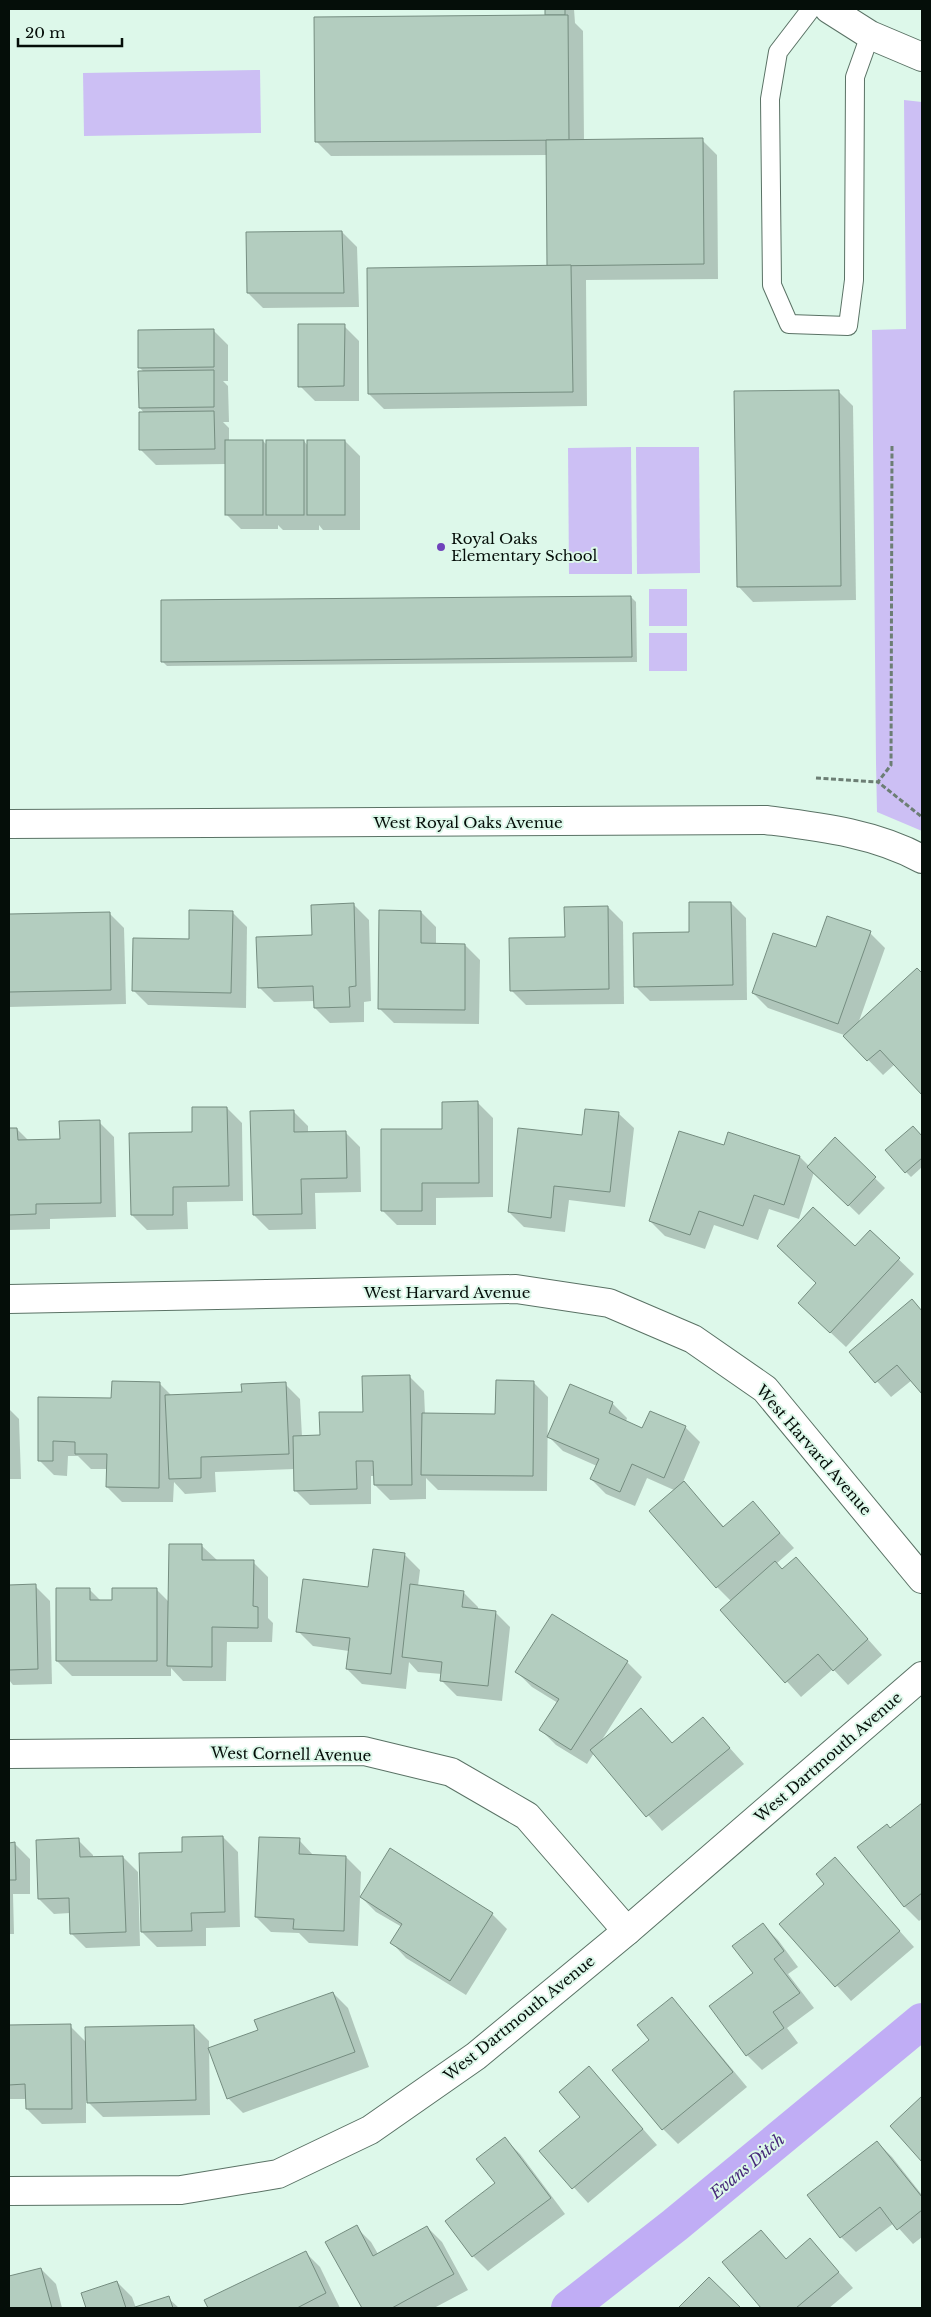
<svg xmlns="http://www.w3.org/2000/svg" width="931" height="2317" font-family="'Libre Baskerville',serif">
<rect width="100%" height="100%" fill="#ddf8ea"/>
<g fill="#ccbff4">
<polygon points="260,70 261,133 84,136 83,73"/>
<polygon points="904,100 922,102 922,831 877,812 876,763 872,330 906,329"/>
<polygon points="631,447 632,574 569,574 568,448"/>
<polygon points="636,447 699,447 700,573 637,574"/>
<rect x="649" y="589" width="38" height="37"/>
<rect x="649" y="633" width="38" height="38"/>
</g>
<g fill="#0003">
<polygon points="546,9 574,9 575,23 583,31 584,141 702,140 717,155 718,279 586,280 587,406 384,409 369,394 549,267 548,155 331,156 316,141 546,16"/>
<polygon points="342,232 357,247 359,307 263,308 248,293"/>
<polygon points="344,326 359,341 359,401 315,401 300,386"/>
<polygon points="213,330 228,345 228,381 223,381 228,386 229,422 223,422 229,428 229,441 263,441 268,446 304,441 308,446 345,441 360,456 360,530 323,530 319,525 319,530 283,530 278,525 278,529 241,529 226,514 226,464 156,465 141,450 145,414 140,408 144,372 139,367"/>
<polygon points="838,391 853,406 856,600 753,602 738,586"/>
<polygon points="631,597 636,602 637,662 167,666 162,661"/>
<polygon points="731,903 746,918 747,1000 650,1001 635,986 690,933"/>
<polygon points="354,905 369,920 371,1001 364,1002 364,1022 330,1023 315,1008 315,1001 274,1002 259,987 313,936"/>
<polygon points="608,907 623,922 624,1004 526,1005 511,990 566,938"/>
<polygon points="232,912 247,927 246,1008 148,1005 133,990 190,940"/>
<polygon points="421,912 436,927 436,945 465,945 480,960 479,1024 394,1023 379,1008"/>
<polygon points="109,913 124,928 126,1004 9,1007 9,915"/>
<polygon points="870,933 885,948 858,1024 917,969 922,974 922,1094 895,1064 883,1075 844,1035 768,1008 753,993"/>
<polygon points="478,1103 493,1118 493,1197 436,1198 436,1225 397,1225 382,1210 444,1131"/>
<polygon points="227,1108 242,1123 243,1201 187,1202 188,1229 147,1230 132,1215 194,1134"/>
<polygon points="293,1111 308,1126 308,1133 345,1132 360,1147 361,1192 315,1193 316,1229 269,1230 254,1215"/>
<polygon points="619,1114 634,1128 625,1207 569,1200 565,1232 524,1227 509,1212 583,1137"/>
<polygon points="99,1122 114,1137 116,1217 50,1219 50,1229 9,1230 9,1129 17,1129 29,1141 61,1140"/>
<polygon points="913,1128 922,1137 922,1167 911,1177 906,1172"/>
<polygon points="835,1139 885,1188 859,1215 814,1172 799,1219 769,1209 758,1240 714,1225 705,1249 665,1236 650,1221 800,1157 809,1166"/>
<polygon points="870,1232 914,1274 846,1347 815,1318 855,1248"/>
<polygon points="912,1301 922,1311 922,1392 912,1380 891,1397 851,1352"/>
<polygon points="409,1376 424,1391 425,1415 496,1416 533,1382 548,1397 547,1491 438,1490 426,1478 426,1499 390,1500 375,1485 375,1476 371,1476 371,1504 310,1505 295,1490 295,1469 215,1472 216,1492 185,1494 174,1482 173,1502 122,1502 107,1487 108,1469 91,1469 78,1456 68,1456 67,1476 54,1475 39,1460 40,1399 112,1400 159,1383 172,1396 243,1393 285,1384 300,1399 302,1437 321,1436 364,1413"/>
<polygon points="612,1403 627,1418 626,1421 643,1430 685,1427 700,1442 683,1482 725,1528 753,1503 794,1548 776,1564 782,1570 810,1574 882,1655 848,1685 833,1669 801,1697 722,1610 731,1601 717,1587 674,1490 647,1478 635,1506 606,1494 591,1479 597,1466 563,1451 548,1436"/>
<polygon points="9,1409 19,1419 21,1479 9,1479"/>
<polygon points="202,1546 218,1561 253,1562 268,1577 268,1618 273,1623 272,1642 227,1642 226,1681 183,1681 171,1668 171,1676 72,1676 57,1661 89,1589 101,1601 113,1601 156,1589 169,1602"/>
<polygon points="405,1555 420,1570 418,1586 463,1592 478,1607 478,1610 495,1612 510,1627 502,1701 457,1696 442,1681 442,1674 418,1672 409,1662 406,1689 362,1684 347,1669 349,1651 313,1646 298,1631 369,1589"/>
<polygon points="9,1586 35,1586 50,1601 52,1684 13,1685 9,1680"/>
<polygon points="627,1662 642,1677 600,1743 641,1710 673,1744 703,1718 744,1764 662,1831 594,1753 587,1764 556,1745 541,1730 558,1703 532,1687 517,1672"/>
<polygon points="922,1805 922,1919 919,1921 904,1906 890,1829"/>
<polygon points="223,1837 238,1852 240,1927 206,1928 206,1946 157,1947 142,1932 183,1853"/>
<polygon points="78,1840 93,1855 93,1858 123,1857 138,1872 140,1946 86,1948 71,1933 70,1913 54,1914 39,1899"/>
<polygon points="299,1840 314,1856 346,1857 361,1872 358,1946 309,1943 299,1933 271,1932 256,1917"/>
<polygon points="9,1844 15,1844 30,1859 30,1894 13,1894 14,1934 9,1934"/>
<polygon points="391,1850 492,1914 507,1929 466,1995 406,1958 392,1943 402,1927 376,1912 361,1897"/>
<polygon points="835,1859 914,1947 851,2001 781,1924 826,1884"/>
<polygon points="763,1925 778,1940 798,1967 788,1974 814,2008 787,2028 798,2043 762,2070 747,2055 754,1974"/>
<polygon points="333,1993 348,2008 369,2067 243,2113 228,2098 260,2030"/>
<polygon points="671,1999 686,2014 747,2087 678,2144 663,2129 651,2040"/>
<polygon points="9,2026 70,2026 86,2042 194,2026 209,2041 210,2115 103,2117 86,2100 86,2123 42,2124 27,2109 27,2099 9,2099"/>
<polygon points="589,2067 657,2145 588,2203 541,2151 582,2117"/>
<polygon points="922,2098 922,2160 891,2126"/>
<polygon points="505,2139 520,2154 565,2214 488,2271 473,2256 496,2184"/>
<polygon points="877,2142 892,2157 922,2195 922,2237 913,2244 894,2223 856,2252 841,2237"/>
<polygon points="356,2227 371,2242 378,2254 427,2227 442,2242 468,2290 434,2308 363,2308 327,2243"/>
<polygon points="761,2232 787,2260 810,2240 853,2288 829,2308 763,2308 724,2263"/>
<polygon points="305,2252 320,2267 340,2308 210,2308 206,2301"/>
<polygon points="41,2269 56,2284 62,2308 9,2308 9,2277"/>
<polygon points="709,2278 740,2308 680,2308"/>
<polygon points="117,2282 132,2297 136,2308 88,2308 83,2294"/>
<polygon points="168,2298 179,2308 136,2308"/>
</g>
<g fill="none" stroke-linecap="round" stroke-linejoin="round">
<polyline stroke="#c0adf5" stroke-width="36" points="569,2308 675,2225 922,2021"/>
</g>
<g fill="#b3cdbf" stroke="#758d80">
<rect x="545" y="9" width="20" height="6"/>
<polygon points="545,15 568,15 569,140 315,142 314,17"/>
<polygon points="703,138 704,264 547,266 546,140"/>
<polygon points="342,231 344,293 247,293 246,232"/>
<polygon points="571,265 573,392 368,394 367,268"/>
<polygon points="298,324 345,324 344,386 298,387"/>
<polygon points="214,329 214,367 138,368 138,330"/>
<polygon points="214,370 214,407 139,408 138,371"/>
<polygon points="839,390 841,586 737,587 734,391"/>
<polygon points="214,411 215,449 139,450 139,412"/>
<rect x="225" y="440" width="38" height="75"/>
<rect x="266" y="440" width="38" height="75"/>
<rect x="307" y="440" width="38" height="75"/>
<polygon points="631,596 632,657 161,662 161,600"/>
<polygon points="689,902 731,902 733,985 634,987 633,933 689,932"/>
<polygon points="354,903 356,986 349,987 350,1007 314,1008 313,986 258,988 256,937 312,935 311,905"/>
<polygon points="608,906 609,989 510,991 509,938 565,937 564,907"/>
<polygon points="189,910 233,911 231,993 132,991 133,938 189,939"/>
<polygon points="379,910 421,911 421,943 465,944 465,1010 378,1009"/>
<polygon points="110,912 111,990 9,992 9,914"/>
<polygon points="827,916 871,931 838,1024 752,993 773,933 816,947"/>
<polygon points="917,968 922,973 922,1095 880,1050 867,1061 843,1036"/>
<polygon points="478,1101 479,1183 422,1183 422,1211 381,1211 381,1129 442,1129 442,1102"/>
<polygon points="192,1107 227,1107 229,1186 173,1187 173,1215 131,1215 129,1133 192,1132"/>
<polygon points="585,1109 619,1112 610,1192 554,1186 551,1218 508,1212 518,1128 582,1135"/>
<polygon points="294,1110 294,1132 346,1131 347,1178 301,1179 302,1214 253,1215 250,1111"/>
<polygon points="100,1120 101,1203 36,1204 36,1214 9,1215 9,1128 17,1128 18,1140 60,1139 59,1121"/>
<polygon points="913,1126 922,1136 922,1158 905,1173 885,1150"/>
<polygon points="679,1131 724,1145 728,1132 800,1156 784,1205 754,1195 743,1226 699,1211 690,1235 649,1221"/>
<polygon points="835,1137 876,1177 848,1206 807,1167"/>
<polygon points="813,1207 855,1246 870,1230 900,1258 830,1333 798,1303 816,1283 777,1246"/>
<polygon points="912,1299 922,1311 922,1394 897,1365 875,1383 849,1352"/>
<polygon points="410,1375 412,1485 374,1485 373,1461 356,1461 357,1489 294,1491 293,1436 320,1435 319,1412 363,1412 362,1376"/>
<polygon points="496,1380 534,1381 533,1476 421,1475 422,1413 495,1414"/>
<polygon points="112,1381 160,1382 159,1488 106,1487 107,1454 75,1454 75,1442 53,1441 53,1461 38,1461 38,1397 111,1398"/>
<polygon points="286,1382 289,1454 201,1457 201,1478 169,1479 165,1395 242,1392 241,1384"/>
<polygon points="570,1384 613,1402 609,1413 642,1428 650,1411 686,1426 664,1478 632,1464 620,1492 590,1479 599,1459 547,1437"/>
<polygon points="684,1481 723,1527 753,1501 780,1533 716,1588 649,1511"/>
<polygon points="169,1544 202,1544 202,1560 254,1560 253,1606 258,1607 258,1628 212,1627 212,1667 167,1666"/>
<polygon points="373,1549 405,1553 391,1674 346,1669 350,1638 296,1632 303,1579 368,1587"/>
<polygon points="796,1557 868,1639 833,1671 818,1654 785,1683 720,1610 775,1561 782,1569"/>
<polygon points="36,1584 38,1669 9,1670 9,1585"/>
<polygon points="410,1584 464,1591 462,1607 496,1611 488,1686 440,1681 442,1662 402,1657"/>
<polygon points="56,1588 90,1588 90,1600 112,1600 112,1588 157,1588 157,1661 56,1661"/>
<polygon points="552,1614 628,1661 571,1750 539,1730 559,1699 515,1672"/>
<polygon points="641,1708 672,1743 703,1717 730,1748 646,1817 590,1750"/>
<polygon points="922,1803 922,1893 904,1907 857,1847 887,1824 890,1828"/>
<polygon points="223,1836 225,1912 191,1913 192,1931 141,1932 139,1853 182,1852 182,1837"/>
<polygon points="259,1837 300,1838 299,1854 346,1856 344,1931 293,1929 294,1919 255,1917"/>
<polygon points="79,1838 80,1857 123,1856 126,1932 70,1934 69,1898 38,1899 36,1840"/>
<polygon points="15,1842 16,1880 9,1880 9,1843"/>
<polygon points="390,1848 493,1913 450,1981 390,1943 402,1924 360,1897"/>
<polygon points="835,1857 900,1931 835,1987 779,1924 824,1884 816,1874"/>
<polygon points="763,1923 784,1951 774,1959 800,1993 773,2012 784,2028 746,2056 709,2006 753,1973 732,1946"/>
<polygon points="333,1992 355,2052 227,2099 208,2048 258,2030 254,2020"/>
<polygon points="672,1997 733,2072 662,2130 612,2070 649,2040 637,2025"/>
<polygon points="71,2024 72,2109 26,2109 25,2084 9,2085 9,2025"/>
<polygon points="194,2025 196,2100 87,2103 85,2027"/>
<polygon points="589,2066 643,2129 572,2189 539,2151 580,2117 559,2092"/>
<polygon points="922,2096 922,2162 890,2126"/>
<polygon points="505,2137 551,2198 472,2257 445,2221 495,2183 476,2159"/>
<polygon points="877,2141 922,2197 922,2210 897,2230 880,2207 840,2238 807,2195"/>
<polygon points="357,2225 373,2256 427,2226 454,2274 392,2308 362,2308 325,2242"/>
<polygon points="761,2230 786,2259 810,2238 839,2272 796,2308 761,2308 722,2262"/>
<polygon points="306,2251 326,2293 297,2308 208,2308 204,2300"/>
<polygon points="41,2268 52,2308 9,2308 9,2276"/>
<polygon points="709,2277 741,2308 678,2308"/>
<polygon points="117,2281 126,2308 86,2308 81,2293"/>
<polygon points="169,2296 173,2308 132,2308"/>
</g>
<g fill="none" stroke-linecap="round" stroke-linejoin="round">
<g stroke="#5a7265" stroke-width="20">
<polyline id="service" points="811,9 778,52 770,99 772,285 789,324 848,326 854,280 855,77 870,35"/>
</g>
<g stroke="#5a7265" stroke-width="30">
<g id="minor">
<polyline points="829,9 870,35 922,57"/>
<path d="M 9,824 L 766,820 C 820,827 874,833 922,859"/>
<polyline points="9,1299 516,1289 609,1303 693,1339 765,1389 922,1579"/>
<polyline points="9,1754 364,1751 451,1772 527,1816 627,1931"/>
<polyline points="9,2191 181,2190 278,2174 370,2130 476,2056 627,1931 922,1676"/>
</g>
</g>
<g stroke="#6c7e74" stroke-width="3" stroke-dasharray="5 2.5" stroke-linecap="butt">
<polyline points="892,446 891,765 878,782 922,817"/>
<polyline points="816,778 878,782"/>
</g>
<use href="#service" stroke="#fff" stroke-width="18"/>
<use href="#minor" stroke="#fff" stroke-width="28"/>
</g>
<circle fill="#6f43bb" stroke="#ddf8ea" stroke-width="2" cx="441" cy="547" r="5"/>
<g text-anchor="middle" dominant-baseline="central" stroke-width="4" stroke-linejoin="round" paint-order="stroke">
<g font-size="15" fill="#050e09" stroke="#ddf8ea" text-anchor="start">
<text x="451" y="538">Royal Oaks<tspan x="451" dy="17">Elementary School</tspan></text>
</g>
<g font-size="15" fill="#050e09" stroke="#ddf8ea">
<text x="468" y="822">West Royal Oaks Avenue</text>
<text x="447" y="1292">West Harvard Avenue</text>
<text transform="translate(814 1450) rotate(49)">West Harvard Avenue</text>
<text transform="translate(291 1754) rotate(1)">West Cornell Avenue</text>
<text transform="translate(828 1757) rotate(-41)">West Dartmouth Avenue</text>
<text transform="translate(519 2018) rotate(-39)">West Dartmouth Avenue</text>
</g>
<g font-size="16" font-style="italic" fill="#462879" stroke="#ddf8ea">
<text transform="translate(747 2166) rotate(-40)">Evans Ditch</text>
</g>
</g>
<rect width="931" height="2317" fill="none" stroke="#050e09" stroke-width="20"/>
<path d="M18 38v8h104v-8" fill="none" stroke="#050e09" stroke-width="2.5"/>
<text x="25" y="38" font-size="15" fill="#050e09" stroke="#ddf8ea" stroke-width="4" paint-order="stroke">20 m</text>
</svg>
